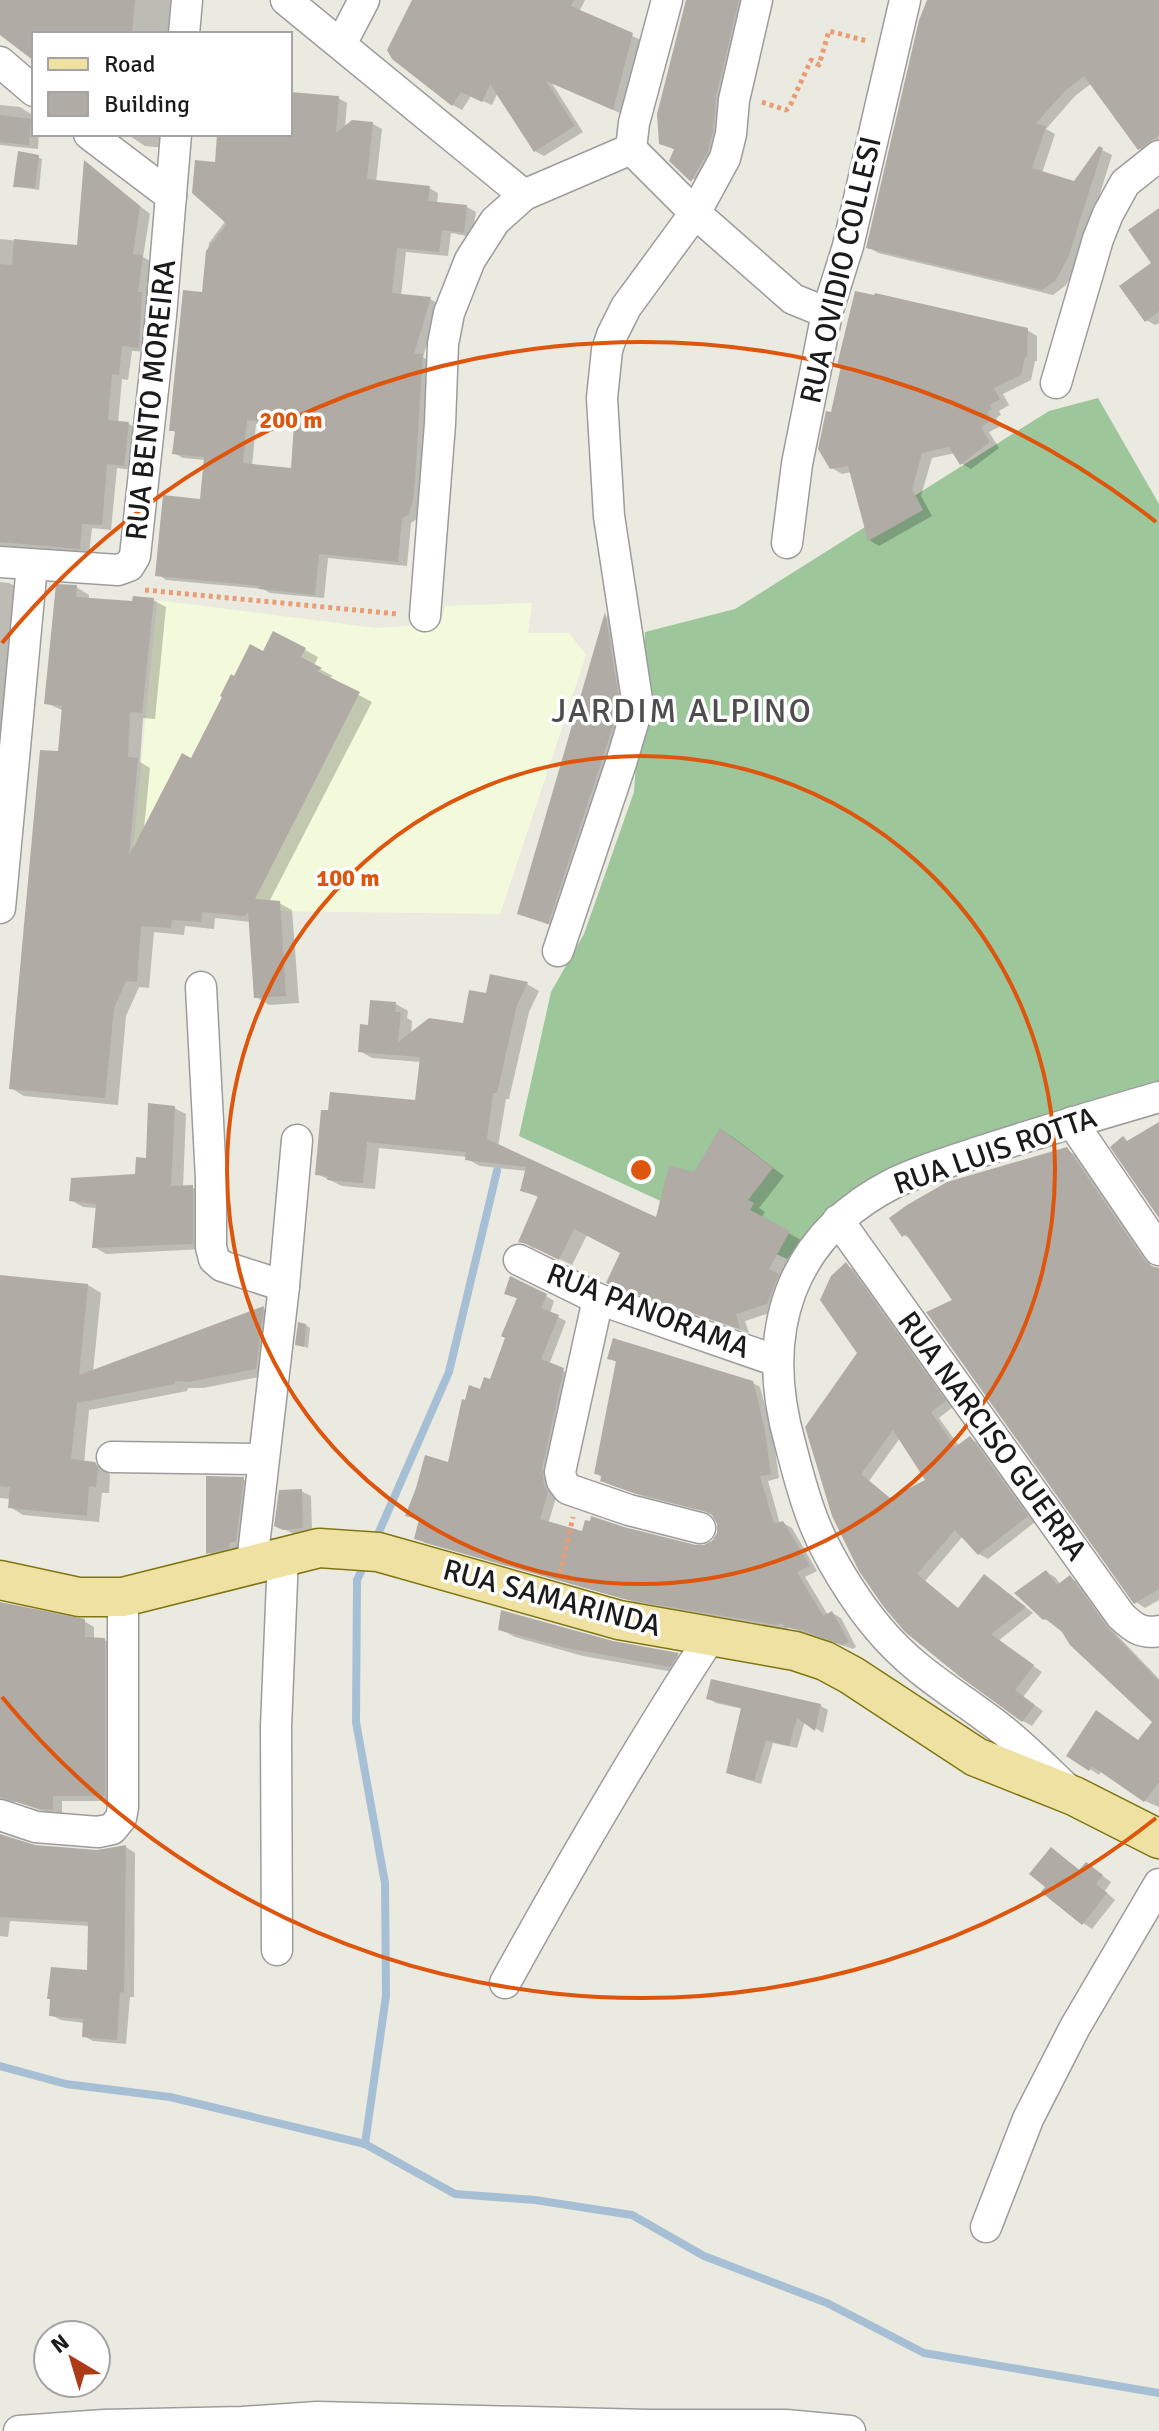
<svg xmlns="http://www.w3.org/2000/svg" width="1159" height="2431" font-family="Signika,sans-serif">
<rect width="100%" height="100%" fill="#ebeae1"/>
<polygon fill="#f3fadb" points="157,600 376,628 441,624 445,606 532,603 528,633 569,633 586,655 500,914 197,910 130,881"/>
<polygon fill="#9dc69b" points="1098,398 1159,504 1159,1085 1092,1109 912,1159 835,1203 787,1259 519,1136 551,992 584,934 634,792 645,632 735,609 1049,411"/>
<g fill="#0003" fill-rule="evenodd">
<polygon points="0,0 181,0 178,34 34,34 34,60 0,33"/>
<polygon points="414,0 585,0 579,12 641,40 622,114 551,82 583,132 544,156 535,151 498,92 492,105 471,96 462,110 453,105"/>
<polygon points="689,0 748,0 721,137 701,185 671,161 676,150 661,143"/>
<polygon points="929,0 1159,0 1159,148 1149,154 1139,148 1092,83 1075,96 1046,129 1055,134 1042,173 1074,184 1100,149 1112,155 1079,261 1066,285 1053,295 878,253 868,247"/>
<path d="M 290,93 L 338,98 L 347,103 L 345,128 L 373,124 L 382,129 L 376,182 L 429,188 L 438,193 L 437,204 L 467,207 L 476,212 L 472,237 L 451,233 L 448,256 L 406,252 L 401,296 L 430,299 L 439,304 L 423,357 L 431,362 L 421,506 L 417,519 L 411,523 L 407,566 L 328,558 L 324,598 L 270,593 L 263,589 L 166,580 L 158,574 L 202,501 L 206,460 L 183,458 L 174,453 L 177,433 L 171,430 L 203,294 L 209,243 L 230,215 L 216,164 L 219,134 L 290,134 ZM 256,424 L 296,428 L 292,470 L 252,466 Z"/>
<polygon points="0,105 20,107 34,116 34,134 39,134 38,149 0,145"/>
<polygon points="127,134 169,134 167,148 145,146"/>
<polygon points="38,157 42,159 39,190 15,186"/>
<polygon points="86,163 150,214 143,257 152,262 149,352 132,351 128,380 122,379 118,423 129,424 139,430 134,470 117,468 111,530 92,528 89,554 25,548 2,552 0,551 0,239 79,247"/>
<polygon points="1159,220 1159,323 1155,325 1146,320"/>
<polygon points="1027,330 1037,336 1037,361 1035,361 1031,380 1003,394 1009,405 999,411 1001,415 996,418 1001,426 989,432 999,448 971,469 961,463 955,453 932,458 921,496 932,516 879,546 869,540 852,472 842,474 832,468"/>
<polygon points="0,582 9,583 18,588 0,766"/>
<polygon points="76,587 89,595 89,600 134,604 153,600 166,607 155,719 143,718 140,762 150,768 144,829 192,761 235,679 264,654 274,633 318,657 314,666 333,676 328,679 372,702 269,902 279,903 292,910 299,1003 269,1005 256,997 251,922 215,918 214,929 185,926 184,935 154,932 149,988 139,987 126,1016 118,1105 24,1096 11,1088 59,753 64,711 46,703"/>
<polygon points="607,615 612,618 626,709 555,927 519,913"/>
<polygon points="491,977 527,984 539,991 529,1012 509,1099 506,1099 498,1147 658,1220 695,1174 721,1130 733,1137 784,1176 759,1208 765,1212 761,1218 801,1240 781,1277 791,1283 779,1310 745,1321 749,1333 620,1289 608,1282 623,1253 587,1235 572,1265 541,1250 533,1248 521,1241 540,1198 522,1190 527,1171 480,1166 467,1159 468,1157 379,1148 375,1189 342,1186 317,1174 416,1102 421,1062 372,1058 360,1051 370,1027 396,1004 408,1011 407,1018 412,1021 411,1035 465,1025 487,996"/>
<polygon points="174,1108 186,1114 183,1188 192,1187 204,1194 204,1249 106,1254 94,1247 97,1208 83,1207 71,1200 137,1176"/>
<polygon points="1066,1150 1076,1155 1153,1268 1159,1270 1159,1600 1145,1608 1136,1602 955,1300 912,1240 904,1235 892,1219"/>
<path d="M 846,1265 L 855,1270 L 953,1407 L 939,1418 L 959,1446 L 971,1439 L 980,1444 L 1035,1522 L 988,1559 L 979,1554 L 963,1536 L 925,1581 L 960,1610 L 994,1582 L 1033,1613 L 998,1641 L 1042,1672 L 1023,1697 L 1043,1711 L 1032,1726 L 1023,1721 L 861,1570 L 860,1353 ZM 900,1438 L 928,1481 L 892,1500 L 869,1481 Z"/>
<polygon points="0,1277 88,1285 101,1293 93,1372 263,1308 276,1315 269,1375 203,1388 188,1388 187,1391 89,1410 84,1463 95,1464 108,1471 110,1476 109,1493 102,1493 99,1522 23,1515 10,1507 11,1499 0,1498"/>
<polygon points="506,1293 546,1296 554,1301 550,1313 566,1321 549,1365 572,1375 553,1491 556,1498 548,1524 584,1534 695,1547 714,1543 719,1534 719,1523 714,1514 645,1497 611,1485 596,1473 618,1363 609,1358 751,1382 760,1387 773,1435 779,1478 768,1481 780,1524 783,1523 792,1528 817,1571 805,1577 828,1615 832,1613 841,1618 856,1647 853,1649 790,1628 786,1629 635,1602 425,1543 416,1538 420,1521 408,1516 449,1464 481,1391 491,1382 518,1299"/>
<polygon points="306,1325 310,1328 308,1348 297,1344"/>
<polygon points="243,1479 252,1484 245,1545 237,1547 238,1552 217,1557 208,1552"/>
<polygon points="301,1491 311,1496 312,1533 294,1534 276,1525"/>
<polygon points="1046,1572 1055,1577 1061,1585 1070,1578 1079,1583 1116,1634 1159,1679 1159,1807 1145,1801 1102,1770 1099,1775 1069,1755 1139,1741 1155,1721 1063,1631 1045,1619"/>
<polygon points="0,1604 84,1621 94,1627 94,1639 104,1640 114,1645 114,1801 62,1801 62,1815 51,1814 17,1802 8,1802 0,1806"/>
<polygon points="500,1629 613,1643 678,1655 692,1663 685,1674 583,1656 515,1637"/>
<polygon points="712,1681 821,1706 828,1710 823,1733 805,1721 797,1748 773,1743 761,1784 736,1776 728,1772 743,1709 716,1703 708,1698"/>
<polygon points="0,1836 34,1847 97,1852 126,1847 135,1853 134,1997 130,1997 126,2044 93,2041 84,2036 85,2023 61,2020 51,2015 89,1973 90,1926 10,1921 8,1937 0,1936"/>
<polygon points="1060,1855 1081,1871 1087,1864 1111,1882 1105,1891 1115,1900 1092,1929 1083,1923 1048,1887"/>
</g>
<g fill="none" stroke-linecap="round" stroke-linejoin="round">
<g stroke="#a7bfd4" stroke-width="8">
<polyline points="375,1541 449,1372 497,1171"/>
<polyline points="0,2066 66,2084 170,2097 365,2144 455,2194 535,2200 632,2215 704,2256 827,2303 924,2353 1159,2393"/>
<polyline points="365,2144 386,1996 385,1883 356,1722 357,1580 366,1561"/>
</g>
</g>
<g fill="#b0aca5" fill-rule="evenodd">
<polygon points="0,0 135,0 132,34 34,34 34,61 0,35"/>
<polygon points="412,0 574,0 571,6 633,33 613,110 546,81 575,126 534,152 490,84 482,102 461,92 452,106 392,59 387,50"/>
<polygon points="686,0 739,0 716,96 713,131 708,151 691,182 669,161 674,149 659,144 657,114"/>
<polygon points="927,0 1159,0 1159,135 1138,150 1084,76 1065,91 1036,123 1046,127 1032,168 1074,181 1099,146 1103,148 1069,255 1056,280 1042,290 866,248 919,20"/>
<path d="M 290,92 L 339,96 L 336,133 L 352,120 L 373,122 L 367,179 L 430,186 L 428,201 L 467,205 L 464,233 L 442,230 L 439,252 L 397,248 L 392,293 L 431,297 L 414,354 L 423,354 L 415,479 L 413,501 L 408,515 L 402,518 L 398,562 L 319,554 L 315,595 L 259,589 L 260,586 L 155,576 L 163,495 L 200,499 L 204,457 L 172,454 L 175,431 L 169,431 L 183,290 L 202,292 L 206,251 L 227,224 L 192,193 L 195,160 L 215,162 L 217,134 L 290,134 ZM 247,420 L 294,424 L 291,468 L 243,463 Z"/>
<polygon points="0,115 31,119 29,145 0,142"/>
<polygon points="18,151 39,155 35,188 13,187"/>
<polygon points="84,160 140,206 133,254 143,255 138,292 142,292 139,348 122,346 119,375 112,374 108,420 129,422 124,466 107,464 102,525 82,524 80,549 0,542 0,264 12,265 14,239 77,245"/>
<polygon points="1159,208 1159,311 1145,322 1119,286 1151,263 1128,230"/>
<polygon points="855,291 874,295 875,293 1028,328 1027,357 1025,357 1021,375 994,388 1000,399 990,405 992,409 987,412 992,420 981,427 990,442 960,465 949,447 922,453 912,489 923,510 868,541 848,466 830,469 818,449 826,411 831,412 841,366 837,365"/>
<polygon points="56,584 77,585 76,597 132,601 133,596 154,598 142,713 130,712 128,757 138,758 129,856 182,753 191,758 222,697 220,696 231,674 234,676 250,644 263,651 273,631 306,648 301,657 322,668 317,671 360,692 255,899 280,901 286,996 254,998 248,912 245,916 202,912 201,922 172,920 171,928 141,926 137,982 126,981 114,1008 105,1098 9,1089 40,750 58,751 62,706 44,704"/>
<polygon points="605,612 620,705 548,924 517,914"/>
<polygon points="490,974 528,982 517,1005 497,1093 493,1093 487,1139 656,1217 669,1165 694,1172 720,1128 773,1168 748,1200 754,1203 750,1210 790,1231 769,1269 779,1274 767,1304 736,1314 740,1329 606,1283 620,1253 574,1229 559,1260 527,1244 518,1242 538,1196 520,1191 526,1167 465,1160 466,1152 367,1142 363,1183 327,1180 328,1176 315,1175 321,1110 328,1110 330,1092 415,1100 420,1057 358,1052 360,1024 368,1025 370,1000 396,1002 395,1012 401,1012 398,1042 429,1018 463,1023 469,990 486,993"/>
<polygon points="148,1103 175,1106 171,1186 193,1185 193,1244 92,1248 96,1204 69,1201 71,1178 135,1174 136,1157 146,1158"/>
<polygon points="1159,1122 1159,1218 1110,1147 1123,1136 1127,1141"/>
<polygon points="1067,1147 1144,1260 1151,1266 1159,1268 1159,1589 1134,1604 926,1312 952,1300 906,1234 902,1237 889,1218 907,1205 947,1182"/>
<path d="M 846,1262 L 946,1401 L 931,1412 L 955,1447 L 970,1436 L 1028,1516 L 978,1555 L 955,1530 L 917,1574 L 958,1608 L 984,1574 L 1026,1607 L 991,1634 L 1034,1665 L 1015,1690 L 1035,1705 L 1022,1722 L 959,1676 L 905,1632 L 883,1606 L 859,1571 L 832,1516 L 805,1427 L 857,1353 L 820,1300 L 831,1276 ZM 893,1430 L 925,1480 L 890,1498 L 861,1474 Z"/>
<polygon points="0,1275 88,1284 79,1375 264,1306 256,1369 188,1382 175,1381 175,1384 77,1403 71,1459 95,1462 98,1467 96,1487 89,1486 87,1516 8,1508 10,1487 0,1486"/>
<polygon points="510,1276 547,1294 541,1308 559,1315 541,1359 564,1368 542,1468 544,1485 548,1492 540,1519 582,1531 585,1520 590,1521 591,1516 624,1527 696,1545 704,1545 712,1541 717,1533 717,1524 712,1515 704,1511 634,1493 600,1481 602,1475 594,1474 616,1361 607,1359 613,1338 753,1381 764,1425 771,1474 760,1476 774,1524 783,1521 810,1566 797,1572 823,1616 832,1611 849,1642 842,1645 802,1630 784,1627 782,1623 777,1625 624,1599 414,1539 419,1519 405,1516 416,1488 425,1455 448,1462 462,1399 465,1400 469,1385 480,1389 484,1377 490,1379 505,1338 501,1336 517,1298 504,1294"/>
<polygon points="298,1322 306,1324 304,1347 295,1345"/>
<polygon points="206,1476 244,1477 236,1541 229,1543 230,1548 206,1554"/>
<polygon points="302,1489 303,1528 283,1530 274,1526 279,1490"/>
<polygon points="1046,1570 1057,1585 1070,1575 1107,1627 1159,1681 1159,1782 1144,1802 1092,1766 1089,1771 1066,1756 1096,1710 1138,1740 1152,1722 1070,1645 1062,1632 1046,1619 1043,1620 1014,1593"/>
<polygon points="0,1602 85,1619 85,1637 105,1638 105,1796 53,1796 53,1810 40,1809 0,1797"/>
<polygon points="501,1610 613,1641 679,1653 670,1667 567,1648 498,1630"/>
<polygon points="711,1679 821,1704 815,1731 797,1718 789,1746 766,1740 754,1781 726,1773 741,1708 706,1699"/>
<polygon points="0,1834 35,1845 97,1850 126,1845 124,1993 120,1992 117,2040 82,2037 83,2019 49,2016 50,1999 47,1999 51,1967 87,1970 88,1922 0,1917"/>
<polygon points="1051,1847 1079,1870 1086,1862 1103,1875 1096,1884 1107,1893 1082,1925 1041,1892 1045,1887 1029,1874"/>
</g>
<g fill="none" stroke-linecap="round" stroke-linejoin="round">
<g stroke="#9c9c9c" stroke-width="33">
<g id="minor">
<polyline points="286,0 524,195"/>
<polyline points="184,34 187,0"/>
<polyline points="341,44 364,0"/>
<polyline points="0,62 34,91"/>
<polyline points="89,134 171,196"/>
<polyline points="631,149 695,213 793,299 827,313"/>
<polyline points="1056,383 1098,239 1108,214 1125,183 1159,156"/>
<polyline points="787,543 797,464 827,313 848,246 905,0"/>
<polyline points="0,562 118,570 129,566 135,556 161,316 176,134"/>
<polyline points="425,616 440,424 443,344 449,313 470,260 495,221 524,195 631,149 634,123 667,0"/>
<polyline points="0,908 32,565"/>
<polyline points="558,951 621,763 638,706 609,516 602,398 607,350 612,335 626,307 695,213 725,158 731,134 734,100 757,0"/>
<polyline points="201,987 211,1179 211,1247 214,1259 222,1266 284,1286"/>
<polyline points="1072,1122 1159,1250"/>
<path d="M 838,1220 L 1121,1616 C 1134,1628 1141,1634 1159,1631"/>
<polyline points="519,1260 598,1299 777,1361"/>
<polyline points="598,1299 560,1472 562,1481 568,1489 629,1510 700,1528"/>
<polyline points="112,1457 263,1459"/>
<polyline points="252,1563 284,1286 297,1140"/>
<path d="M 1066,1788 C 1046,1769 1026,1749 1004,1731 C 959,1695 916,1674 878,1628 C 855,1601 828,1557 815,1525 C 804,1499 797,1470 790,1443 C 759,1333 788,1237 894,1183 C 925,1168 958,1159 991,1148 C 1047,1130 1103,1113 1159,1097"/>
<polyline points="0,1815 36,1827 98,1832 112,1829 121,1818 123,1807 123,1597"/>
<polyline points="277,1950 276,1727 283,1556"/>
<path d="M 505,1983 C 570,1865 637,1749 711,1636"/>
<polyline points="986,2227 1028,2119 1075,2027 1159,1884"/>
<polyline points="19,2431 104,2425 242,2422 317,2417 648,2425 786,2425 850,2431"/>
</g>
</g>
<g stroke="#807611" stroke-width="41">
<polyline id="major" points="0,1580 79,1597 123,1597 319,1548 378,1552 619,1620 795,1651 825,1661 851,1675 976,1757 1074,1796 1159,1839"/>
</g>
<g stroke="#e89d76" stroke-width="5" stroke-dasharray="4 4" stroke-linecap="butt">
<polyline points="762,102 786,110 789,108 811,60 819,65 829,31 867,41"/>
<polyline points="145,590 398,614"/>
<polyline points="560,1573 573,1517"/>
</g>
<use href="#minor" stroke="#fff" stroke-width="30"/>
<use href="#major" stroke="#efe1a2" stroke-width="38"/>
</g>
<g fill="none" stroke="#de560d" stroke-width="4">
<circle cx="641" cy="1170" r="414"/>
<path d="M1156 1818A828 828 0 0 1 2 1697M2 643A828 828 0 0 1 1156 522"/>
</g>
<g text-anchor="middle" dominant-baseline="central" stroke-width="7" stroke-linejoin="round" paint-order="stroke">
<g font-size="30" fill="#1b1b1b" stroke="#fff">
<text transform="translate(841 270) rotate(-77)">RUA OVIDIO COLLESI</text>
<text transform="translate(151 400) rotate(-84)">RUA BENTO MOREIRA</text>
<text transform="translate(995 1151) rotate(-19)">RUA LUIS ROTTA</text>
<text transform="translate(648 1311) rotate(21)">RUA PANORAMA</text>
<text transform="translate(992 1436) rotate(54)">RUA NARCISO GUERRA</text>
<text transform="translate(552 1598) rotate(15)">RUA SAMARINDA</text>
</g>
<g font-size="34" letter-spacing="2" fill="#4e4e4e" stroke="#fff">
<text x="682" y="711">JARDIM ALPINO</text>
</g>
</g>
<circle cx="641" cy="1170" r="12" fill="#de560d" stroke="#fff" stroke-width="4"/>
<g font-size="24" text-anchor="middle" font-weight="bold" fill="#de560d" stroke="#fff" stroke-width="7" stroke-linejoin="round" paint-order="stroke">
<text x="291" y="428">200 m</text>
<text x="348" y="886">100 m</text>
</g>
<rect x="32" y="32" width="260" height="104" fill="#ffffff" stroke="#a4a4a4" stroke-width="2"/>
<rect x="48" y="58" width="40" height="12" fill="#efe1a2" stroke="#a4a4a4" stroke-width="2"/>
<text x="104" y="72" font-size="24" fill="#1b1b1b">Road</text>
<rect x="48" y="92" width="40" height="24" fill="#b0aca5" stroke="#a4a4a4" stroke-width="2"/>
<text x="104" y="112" font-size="24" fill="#1b1b1b">Building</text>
<g transform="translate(72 2359) rotate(322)"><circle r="38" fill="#ffffff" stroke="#a4a4a4" stroke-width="2"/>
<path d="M0-6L14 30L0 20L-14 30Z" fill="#ae3b17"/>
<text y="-12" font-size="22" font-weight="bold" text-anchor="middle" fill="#1b1b1b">N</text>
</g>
</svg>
